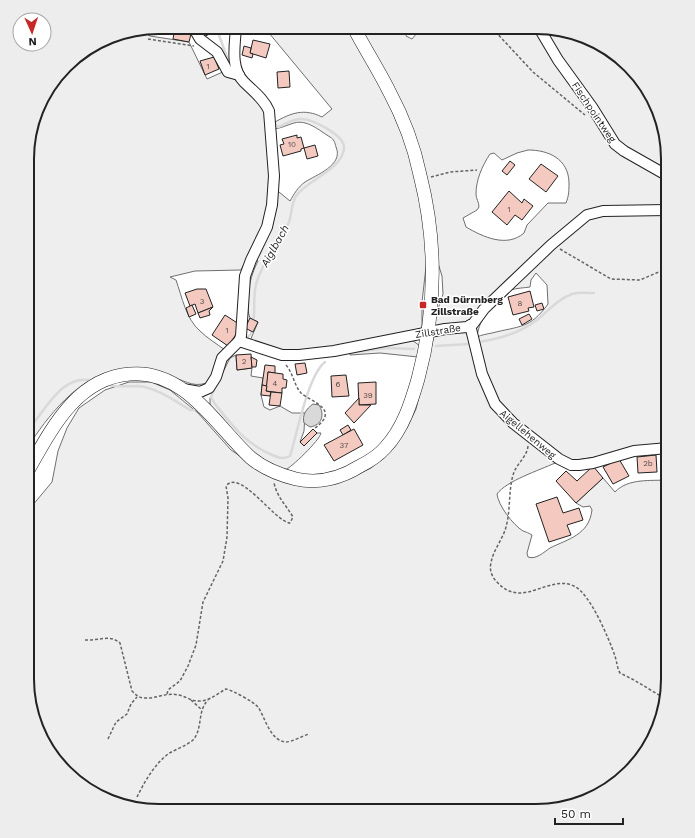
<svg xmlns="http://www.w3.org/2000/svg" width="695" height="838" font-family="'Work Sans',sans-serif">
<rect width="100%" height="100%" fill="#fff"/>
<g fill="#eee" stroke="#6f6f6f" fill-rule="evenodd">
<path d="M 264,27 L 348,28 L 385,94 L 411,156 L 423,214 L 427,258 L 422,302 L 422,328 L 363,343 L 289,353 L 250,341 L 258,322 L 250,318 C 244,302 250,276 258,261 L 249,254 L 241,270 L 195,271 L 170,277 L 176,280 C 182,297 186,319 200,331 C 207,338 217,344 225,350 L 207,383 C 190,388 185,379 169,377 C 156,375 128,370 115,371 C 79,376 46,418 28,447 L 28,142 L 45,93 L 72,60 L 117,34 L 139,30 L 150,36 L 189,42 L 207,79 L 225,71 L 250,92 L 266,113 L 270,192 L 279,192 L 290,201 C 294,194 298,187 305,182 C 316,175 344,165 336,147 C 335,143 334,139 330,137 C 320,131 307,119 294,123 C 287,125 282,128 274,129 L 275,122 C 291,113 304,108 322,117 L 332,109 Z"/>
<path d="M 360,28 L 407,28 L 406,36 L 412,39 L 421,28 L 553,28 L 609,49 L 650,93 L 668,159 L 668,446 L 570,461 L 555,454 L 485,392 L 559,463 L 555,463 C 540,470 506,481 497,494 C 498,505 513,525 523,531 C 526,532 529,533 532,535 L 527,553 L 528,557 C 536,560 544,552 550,548 C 568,539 589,535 592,510 L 590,506 L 583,507 L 576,503 L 603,478 L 615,492 C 628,478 651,481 668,480 L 668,687 L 646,752 L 602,793 L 544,811 L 151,811 L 86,789 L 45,745 L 27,679 L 27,512 L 52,482 L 58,451 L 67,428 L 79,408 L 105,390 L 129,382 L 151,382 L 170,390 L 198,413 L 231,450 L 267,474 L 357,475 L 371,468 L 385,457 L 407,428 L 416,409 L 433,340 L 436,315 L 443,294 L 442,276 L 437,260 L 432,205 ZM 528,150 C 549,150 568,159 569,182 C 569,191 569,195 566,203 L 548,203 L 527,225 L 524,233 C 507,248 483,237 466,227 L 463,218 L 477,210 L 479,207 C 479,202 476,199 476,194 C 476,180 482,166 490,154 L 494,153 L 502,160 L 517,153 ZM 536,273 L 547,285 L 548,304 C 530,329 519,326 492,333 C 487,334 481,335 477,337 C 479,319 493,298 511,290 C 516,288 524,288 530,287 L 531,280 Z"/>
<polygon points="412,340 420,346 418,357 380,353 350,355 350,351"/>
<path d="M 236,355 L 237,370 L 252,368 L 251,376 L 263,378 L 261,395 L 264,407 L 270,410 L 280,406 L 292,413 L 305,413 L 304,431 L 300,442 L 304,446 L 317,433 L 321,433 C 320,440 291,468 285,470 L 259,457 L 247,447 L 210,405 L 210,398 L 230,358 Z"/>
</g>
<path fill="#d9d9d9" stroke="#6f6f6f" d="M 313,404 L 319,405 C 325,415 322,425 310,427 L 304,423 C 302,415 306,409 313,404 Z"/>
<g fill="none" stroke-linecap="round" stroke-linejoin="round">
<g stroke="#d9d9d9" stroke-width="2.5">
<polyline points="216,27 231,68"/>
<path d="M 253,323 C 256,309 252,295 257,281 C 261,269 271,251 277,240 C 281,234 286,229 289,222 C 292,214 291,204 296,196 C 307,180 343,169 344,148 C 345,135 312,119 301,119 C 292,119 286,124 278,127 L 275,124"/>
<polyline points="245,340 251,334 252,330"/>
<path d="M 479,342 C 500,339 521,332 537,320 C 549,310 558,299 572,294 C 579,292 588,293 594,293"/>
<polyline points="436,346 468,344"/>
<polyline points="355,352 386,348 414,349"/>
<path d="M 108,385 C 119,387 128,386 139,386 C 157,388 175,401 190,410 L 194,410"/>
<path d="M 214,389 L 211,397 L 215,404 C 231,424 245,443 270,454 C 277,457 283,460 290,456 C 297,434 308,375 325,362"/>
<path d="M 28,430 C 46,410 62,372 94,381"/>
</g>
</g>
<g fill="#f3c9c0" stroke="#222">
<polygon points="159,27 168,27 168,31 147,30"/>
<polygon points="175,27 192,30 189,42 173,39"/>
<polygon points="196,27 211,27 214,32 201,38"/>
<polygon points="253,40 270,44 266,58 250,53"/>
<polygon points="244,46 251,48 250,53 253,54 252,58 242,55"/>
<polygon points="214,57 219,69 205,75 200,61"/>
<polygon points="289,71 290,87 278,88 277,72"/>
<polygon points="297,135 297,138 301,137 304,148 301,149 301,151 283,156 280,145 284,144 282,139"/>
<polygon points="315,145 318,156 307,159 304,148"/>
<polygon points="510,161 515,165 507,175 502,171"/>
<polygon points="541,164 558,176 546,192 529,179"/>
<polygon points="509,191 522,203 524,199 533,206 522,220 515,215 507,225 492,212"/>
<polygon points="197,289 206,289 213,307 198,313 195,304 190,306 185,293"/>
<polygon points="530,291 534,307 528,308 529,311 513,315 508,297"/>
<polygon points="542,303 544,309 537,311 535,305"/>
<polygon points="192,305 196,314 189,317 186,308"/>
<polygon points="213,307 209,311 210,315 200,318 198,313"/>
<polygon points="529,314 532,319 522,325 519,319"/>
<polygon points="225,315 242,326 228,346 212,335"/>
<polygon points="250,318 258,322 253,332 245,328"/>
<polygon points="251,354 252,368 237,370 236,355"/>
<polygon points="251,357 257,360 256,367 252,367"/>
<polygon points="305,363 307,373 297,375 295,364"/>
<polygon points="265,365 275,366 275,373 268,372 267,386 262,385"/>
<polygon points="268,372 283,374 283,379 287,380 286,388 282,388 282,393 266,391"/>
<polygon points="346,375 349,396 332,397 331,376"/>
<polygon points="376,382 376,404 359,405 358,383"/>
<polygon points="262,385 267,386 266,391 271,392 270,396 261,395"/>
<polygon points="271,392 282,393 280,406 269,405"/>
<polygon points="359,398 359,405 371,405 354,423 345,413"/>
<polygon points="348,425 351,430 343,435 340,430"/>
<polygon points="313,429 317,433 304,446 300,442"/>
<polygon points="354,429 363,445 334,461 324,445"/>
<polygon points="656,455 657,472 638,473 637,457"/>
<polygon points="619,459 629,476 613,484 603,467"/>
<polygon points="593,466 603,478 576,503 556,481 566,471 577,481"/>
<polygon points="557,497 563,513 579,508 583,520 567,525 571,535 549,542 536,504"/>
</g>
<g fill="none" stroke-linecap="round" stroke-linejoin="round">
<g stroke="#222" stroke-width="12">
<g id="minor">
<polyline points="193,27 200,39 217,52 228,72 239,75"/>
<polyline points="539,28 558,60 592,107 615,144 624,151 668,176"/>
<polyline points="470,325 482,374 495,404 513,423 559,459 571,465 579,465 593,463 634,451 668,448"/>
<polyline points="239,341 282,355 299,355 334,351 445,329 467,327 473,324 484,309 551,245 587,215 603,211 668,210"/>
<path d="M 183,389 L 200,392 L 209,388 L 216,377 L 222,358 L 239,341 L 241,336 L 245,276 L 251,260 L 267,227 L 272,205 L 274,176 L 269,111 C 264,99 253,91 244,82 C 230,68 235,45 236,27"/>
</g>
</g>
<g stroke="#222" stroke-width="14">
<path id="major" d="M 27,472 C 51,430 76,378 130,374 C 185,369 216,426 251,458 C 263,468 280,475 296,479 C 318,484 341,478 360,466 C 370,461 378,456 385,448 C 403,429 411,403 418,379 C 436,312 437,242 420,175 C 414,146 403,117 389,91 C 378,69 365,49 354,28"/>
</g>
<g stroke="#646464" stroke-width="1.5" stroke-dasharray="3 2" stroke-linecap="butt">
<polyline points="492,28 533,72 585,115"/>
<polyline points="148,39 194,46"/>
<polyline points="431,177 450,172 477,170"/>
<polyline points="560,249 611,279 640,280 668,268"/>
<path d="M 286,365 C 293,373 294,385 301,393 C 311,402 341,409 315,428"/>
<path d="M 528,446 C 527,456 518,463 514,472 C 508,489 511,509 506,527 C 503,539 493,550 491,563 C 489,570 492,577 497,582 C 522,610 548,574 574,586 C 590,593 609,639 615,656 C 617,662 617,668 620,673 L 634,680 L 664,698"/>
<path d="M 85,640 C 98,641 110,634 120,643 L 132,691 C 136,695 139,698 145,698 C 156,699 166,692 178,695 C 186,696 192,702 201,701 C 211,700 218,693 226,689 C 232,690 254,702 258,707 C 265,717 270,741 286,742 C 292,742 302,736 309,734"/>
<path d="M 167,694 L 168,690 L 180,681 L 188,666 L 196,645 L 203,602 L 223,561 L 227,537 L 228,498 L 226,486 C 240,468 275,522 290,523 L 293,517 C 286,505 277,497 274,483"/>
<polyline points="191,700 201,709"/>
<polyline points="108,739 116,722 127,714 131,704 137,697"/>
<path d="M 137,797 C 145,781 154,765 168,754 C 176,749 186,746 193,740 C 203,729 197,711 208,700"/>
</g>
<use href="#minor" stroke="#fff" stroke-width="10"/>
<use href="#major" stroke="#fff" stroke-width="13"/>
</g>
<rect fill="#c62828" stroke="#fff" stroke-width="1.5" x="419" y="301" width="8" height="8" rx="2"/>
<g text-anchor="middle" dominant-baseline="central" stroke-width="3" stroke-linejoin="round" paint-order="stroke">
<g font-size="8" fill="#564c4a">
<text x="208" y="66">1</text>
<text x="292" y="144">10</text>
<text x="509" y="209">1</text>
<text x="202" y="301">3</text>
<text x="520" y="303">8</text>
<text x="227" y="330">1</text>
<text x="244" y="361">2</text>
<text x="275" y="383">4</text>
<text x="338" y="384">6</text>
<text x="368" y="395">39</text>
<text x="344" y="445">37</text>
<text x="648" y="463">2b</text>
</g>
<g font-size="10" fill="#222" stroke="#fff">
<text transform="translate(594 112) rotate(56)">Fischpointweg</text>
<text transform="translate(438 331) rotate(-9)">Zillstraße</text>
<text transform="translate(528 434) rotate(40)">Aigellehenweg</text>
</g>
<g font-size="10" font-weight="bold" fill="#222" stroke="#fff" text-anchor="start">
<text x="431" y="299">Bad Dürrnberg<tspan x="431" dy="12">Zillstraße</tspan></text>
</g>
<g font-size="11" font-style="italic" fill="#222" stroke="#fff">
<text transform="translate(275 246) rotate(-61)">Aiglbach</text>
</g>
</g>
<path d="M0 0H695V838H0ZM159 34H536A125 125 0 0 1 661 159V679A125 125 0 0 1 536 804H159A125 125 0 0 1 34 679V159A125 125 0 0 1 159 34Z" fill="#ededed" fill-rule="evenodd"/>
<path fill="none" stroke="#222" stroke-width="2" d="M159 34H536A125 125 0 0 1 661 159V679A125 125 0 0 1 536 804H159A125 125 0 0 1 34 679V159A125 125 0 0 1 159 34Z"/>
<g transform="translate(32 32) rotate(177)"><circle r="19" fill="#ffffff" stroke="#a7a7a7"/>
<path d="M0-3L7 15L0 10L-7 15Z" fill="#c62828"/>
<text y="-6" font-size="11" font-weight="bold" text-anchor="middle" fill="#222222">N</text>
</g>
<path d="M555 818v6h68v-6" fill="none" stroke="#222222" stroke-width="2"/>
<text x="561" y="818" font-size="12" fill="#222222" stroke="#ffffff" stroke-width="3" paint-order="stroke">50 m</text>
</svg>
